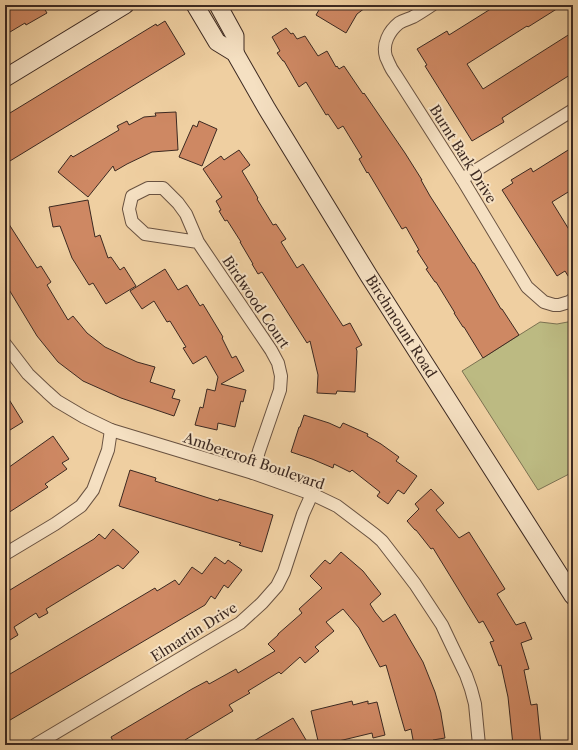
<svg xmlns="http://www.w3.org/2000/svg" width="578" height="750" font-family="'Libre Caslon Text',serif">
<rect width="100%" height="100%" fill="#efcfa1"/>
<filter id="stains"><feTurbulence type="fractalNoise" baseFrequency=".005" numOctaves="4"/><feColorMatrix values="0 0 0 0 .2 0 0 0 0 .09 0 0 0 0 .02 0 0 0 .5 -.17"/></filter>
<radialGradient id="worn" r=".72"><stop offset=".6" stop-color="#630" stop-opacity="0"/><stop offset="1" stop-color="#630" stop-opacity=".3"/></radialGradient>
<polygon fill="#bcba82" stroke="#7c7252" points="573,321 573,472 538,490 462,371 540,322 557,324"/>
<g fill="#ce8863" stroke="#3c2921">
<polygon points="5,5 42,5 47,13 26,25 25,23 5,35"/>
<polygon points="322,5 369,5 357,14 346,33 316,15"/>
<polygon points="497,5 563,5 528,27 527,26 467,64 483,89 573,32 573,73 502,118 504,122 472,141 425,66 427,65 417,49 447,31 449,35"/>
<polygon points="165,21 185,54 5,164 5,116 156,24 157,26"/>
<polygon points="286,28 291,34 293,33 297,39 305,36 318,56 327,51 336,67 337,66 339,69 344,66 363,94 364,93 405,153 422,180 421,180 430,196 454,233 473,263 474,263 501,309 502,309 519,335 483,358 464,327 463,327 454,313 455,313 436,282 435,282 426,269 428,268 417,251 419,250 406,227 402,229 368,172 367,173 359,159 362,157 343,126 338,129 328,114 326,115 306,82 299,87 284,61 283,61 277,53 280,51 272,37"/>
<polygon points="176,112 178,150 152,152 127,164 115,171 113,166 88,197 58,172 71,155 73,157 119,130 117,126 127,121 129,125 144,117 156,116 155,113"/>
<polygon points="199,121 217,129 202,166 179,157 193,125 197,127"/>
<polygon points="573,147 573,189 552,202 573,236 573,284 565,271 557,276 502,190 513,183 511,180 531,168 533,172"/>
<polygon points="239,150 250,165 242,171 258,198 257,199 273,225 276,224 286,239 281,242 297,268 303,264 343,326 350,323 362,345 356,348 357,351 355,392 337,391 336,394 317,393 318,375 310,341 307,343 262,272 258,274 252,264 253,264 240,242 241,242 227,220 225,221 219,211 221,210 216,201 222,197 203,169 221,156 224,160"/>
<polygon points="88,200 95,237 100,235 108,258 111,257 120,270 124,267 136,286 106,304 93,283 89,285 72,258 60,226 53,227 49,207"/>
<polygon points="5,218 37,268 41,266 51,282 47,285 68,320 73,316 87,333 105,347 137,362 155,367 150,382 175,390 172,398 180,400 174,416 121,398 83,381 58,362 37,336 5,283"/>
<polygon points="165,269 178,290 187,285 200,306 203,304 223,337 222,338 232,358 236,356 244,371 221,384 246,390 243,402 241,401 235,427 218,423 217,430 195,425 200,407 203,408 207,389 215,391 218,377 206,356 193,364 183,348 186,347 170,321 167,322 154,301 142,309 130,291"/>
<polygon points="5,393 23,422 10,430 5,423"/>
<polygon points="304,415 329,423 340,428 343,423 368,434 367,436 381,444 399,457 396,461 417,476 404,494 398,490 388,504 377,496 380,492 352,470 350,472 334,464 333,468 312,459 291,452 299,427 300,427"/>
<polygon points="53,436 69,459 62,463 67,469 45,484 48,487 5,515 5,470"/>
<polygon points="130,470 156,478 155,481 218,501 219,499 273,515 262,552 239,545 241,543 119,506"/>
<polygon points="431,489 444,503 436,510 459,538 469,532 495,573 505,589 497,594 516,625 525,622 532,639 521,643 529,669 524,670 531,705 537,704 541,745 513,745 508,697 501,665 499,666 490,642 494,641 483,621 479,623 433,548 431,549 416,530 415,530 407,521 419,509 415,504"/>
<polygon points="113,529 139,552 123,569 118,565 46,609 48,613 39,618 36,613 14,627 18,635 5,643 5,593 94,539 99,534 105,539"/>
<polygon points="341,552 363,571 381,594 370,604 375,612 383,622 395,614 423,662 435,692 441,713 441,714 445,738 433,740 434,745 414,745 411,729 405,731 386,665 380,667 359,628 343,609 326,622 334,631 315,647 319,651 305,663 300,657 281,674 279,672 248,691 250,693 229,705 233,711 185,740 188,745 115,745 111,737 192,689 207,681 209,684 236,669 238,673 275,651 268,644 278,635 278,634 302,613 299,609 322,588 310,576 325,560 330,564"/>
<polygon points="215,557 225,564 228,560 242,570 228,588 224,585 215,599 211,596 205,605 5,723 5,677 155,588 157,591 175,580 179,585 192,567 202,574"/>
<polygon points="352,701 353,705 368,701 368,704 377,702 385,735 373,738 372,733 343,740 319,745 311,711"/>
<polygon points="293,718 309,745 247,745"/>
</g>
<g fill="none" stroke-linecap="round" stroke-linejoin="round">
<g stroke="#695241" stroke-width="14">
<g id="street">
<path d="M 432,5 C 426,9 420,13 413,17 C 409,19 404,20 399,23 C 389,31 382,44 386,57 C 389,63 390,68 395,74 L 462,179 L 527,287 L 544,302 L 554,305 L 559,305 L 569,302 L 573,299"/>
<polyline points="462,179 573,110"/>
<polyline points="198,242 145,234 132,222 129,209 132,196 148,188 163,188 178,203 186,214 198,242 271,350 278,363 281,376 280,390 259,451 253,473"/>
<polyline points="5,344 28,374 47,392 57,401 84,417 111,430 253,473 312,494 337,506 374,534 382,541 399,563 415,584 442,625 452,646 466,675 471,689 475,704 479,745"/>
<polyline points="5,554 55,524 81,506 93,490 108,450 111,430"/>
<polyline points="35,745 240,623 262,603 277,586 284,572 303,514 312,494"/>
</g>
</g>
<g stroke="#3c2921" stroke-width="19">
<g id="secondary">
<path id="s1" d="M 195,5 L 217,42 L 235,53 L 267,109 L 369,276 L 573,596"/>
<polyline points="218,5 235,36 235,53"/>
<polyline points="5,78 125,5"/>
</g>
</g>
<use href="#street" stroke="#f5e0c2" stroke-width="12"/>
<use href="#secondary" stroke="#f5e0c2" stroke-width="17"/>
</g>
<g text-anchor="middle" dominant-baseline="central" stroke-width="4" stroke-linejoin="round" paint-order="stroke">
<g font-size="14" fill="#3c2921" stroke="#f5e0c2">
<text transform="translate(463 154) rotate(58)">Burnt Bark Drive</text>
<text transform="translate(256 302) rotate(56)">Birdwood Court</text>
<text stroke="none"><textPath href="#s1" startOffset="384">Birchmount Road</textPath></text>
<text transform="translate(254 461) rotate(19)">Ambercroft Boulevard</text>
<text transform="translate(194 632) rotate(-32)">Elmartin Drive</text>
</g>
</g>
<rect width="578" height="750" fill="none" stroke="#efcfa1" stroke-width="20"/>
<rect x="6" y="6" width="566" height="738" fill="none" stroke="#3c2921" stroke-width="2"/>
<rect x="10" y="10" width="558" height="730" fill="none" stroke="#3c2921"/>
<rect width="100%" height="100%" filter="url(#stains)"/>
<rect width="100%" height="100%" fill="url(#worn)"/>
</svg>
